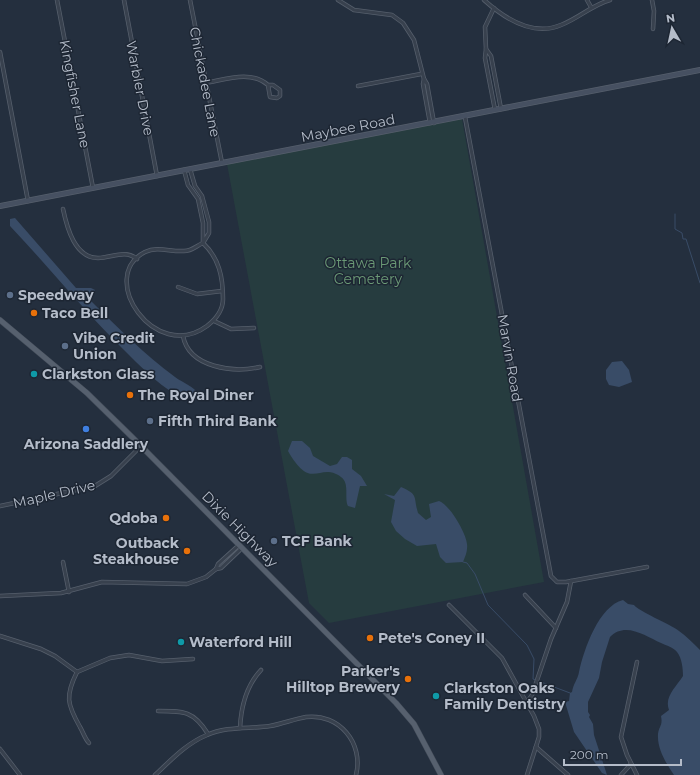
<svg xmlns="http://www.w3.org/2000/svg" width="700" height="775" font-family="Montserrat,sans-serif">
<rect width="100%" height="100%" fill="#242f3e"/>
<polygon fill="#263c3f" points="462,119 544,582 329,623 309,603 227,164"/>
<g fill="#394c67">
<path d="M 15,218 L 76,288 L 91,288 L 95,290 L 89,298 L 91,301 C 118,328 144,354 175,377 C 183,383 194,386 199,395 L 196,398 C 188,398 182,397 175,394 C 158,384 138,364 124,350 C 84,311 49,267 10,226 L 10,219 Z"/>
<polygon points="622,361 629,370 632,382 619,387 609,385 606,379 606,370 612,362"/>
<path d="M 292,441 L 302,441 L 310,448 L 313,456 L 330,466 L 337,464 L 342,457 L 347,457 L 352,460 L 352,469 L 361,476 L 367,486 L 360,486 L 355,508 L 348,506 C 344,498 350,483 341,477 C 319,461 312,493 288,451 Z"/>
<path d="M 401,487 C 419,495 413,496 418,513 L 426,520 L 431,517 L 429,504 L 439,501 C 450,505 466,533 467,544 C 468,551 465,557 463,562 L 446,563 L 440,557 L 436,544 L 417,546 L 405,539 L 396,531 L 391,522 L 395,500 L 384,494 L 394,496 Z"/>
<path d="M 623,600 L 628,604 L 634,605 C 638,611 670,624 679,631 C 686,636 693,643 700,650 L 700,775 L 674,775 C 666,763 657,749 658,734 C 659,726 663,726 661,716 L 669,710 C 664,697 676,687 683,676 C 683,669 682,658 677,652 C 673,647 667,646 661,643 C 646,636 625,621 610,637 L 602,662 L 599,678 L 588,702 L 588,712 L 590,715 L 589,717 L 593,724 L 594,735 L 607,775 L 602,773 L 574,732 L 565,702 L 569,701 L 570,693 L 572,692 C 573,684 578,679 579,672 C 584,649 599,606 623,600 Z"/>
</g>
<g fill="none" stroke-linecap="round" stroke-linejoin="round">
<g stroke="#394c67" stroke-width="1">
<polyline points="675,214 675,229 682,233 683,239 686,239 700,283"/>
<polyline points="463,562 467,563 475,574 488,605 527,645 534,659 533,679 570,693"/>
</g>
<g stroke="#565f6c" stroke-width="4.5">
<g id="street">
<polyline points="57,0 93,188"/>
<polyline points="124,0 157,176"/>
<polyline points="190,0 222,163"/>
<polyline points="338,0 354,10 392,15 403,23 414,40 424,79"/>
<path d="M 484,0 C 504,18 533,37 561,25 C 579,18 592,5 610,0"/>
<polyline points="587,0 591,7"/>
<polyline points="652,0 654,11 653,29"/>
<polyline points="486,49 485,27 494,8"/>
<polyline points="0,52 28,201"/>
<path d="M 206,83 C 227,79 251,70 268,85 L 270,97 L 277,98 L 280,96 L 280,90 L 273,85 L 268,85"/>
<polyline points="358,86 421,74"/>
<polyline points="495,110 485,58 486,49 491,56 501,109"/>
<polyline points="465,117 551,576 557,582 566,582 647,567"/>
<polyline points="430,123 423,84 424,79 427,84 434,123"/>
<polyline points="184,170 188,185 198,199 203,223 203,243 209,233 209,222 202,196 195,186 190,169"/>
<path d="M 63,209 C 67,228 75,258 98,258 C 112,258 125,249 137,259"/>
<path d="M 203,243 C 219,258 223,277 223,299 C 223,310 216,319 207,326 C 155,364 96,277 145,252 C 158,246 170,252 184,251 C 192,251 196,246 203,243 Z"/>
<polyline points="178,287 197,294 222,291"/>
<polyline points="214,321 231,329 254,328"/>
<path d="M 183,336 C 189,368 234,373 260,367"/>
<polyline points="0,506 95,486 111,476 141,446"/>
<polyline points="239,545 218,564 216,569 221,568 242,548"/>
<polyline points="63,562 69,592"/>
<polyline points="525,595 556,628"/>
<polyline points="0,596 61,593 102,582 187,584 206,577 216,569"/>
<polyline points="449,605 502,658 534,716 539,729 539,737 527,775"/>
<polyline points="0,636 41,649 55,656 77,672"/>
<polyline points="527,702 532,695 551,639 567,602 571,581"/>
<path d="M 158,711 C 184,711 194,711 208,734"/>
<path d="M 240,728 C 241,707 246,686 261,670"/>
<path d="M 89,743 C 85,739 83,732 80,727 C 67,704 65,696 77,672 L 110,658 L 129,655 L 162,661 L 193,659"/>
<polyline points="536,747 568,775"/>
<polyline points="0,749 20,775"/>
<path d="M 155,775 C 171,760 187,743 207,735 C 227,726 250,729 270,726 C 282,724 294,719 306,717 C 339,713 364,743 356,775"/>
<polyline points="621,775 631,764"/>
<polyline points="637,775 627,755 621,737 637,662"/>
</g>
</g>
<g stroke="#565f6c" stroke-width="6">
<polyline id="secondary" points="0,206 700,70"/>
</g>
<g stroke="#414a57" stroke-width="6">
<polyline id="primary" points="0,320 87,393 132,437 396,703 414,724 441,775"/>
</g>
<use href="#street" stroke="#38414e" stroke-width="3"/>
<use href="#secondary" stroke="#465061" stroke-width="4.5"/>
<use href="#primary" stroke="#56606e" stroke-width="5"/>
</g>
<g fill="#5c6f8a" stroke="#1d2633" stroke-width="1.5">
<circle cx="10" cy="295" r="4"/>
<circle cx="65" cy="346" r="4"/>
<circle cx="150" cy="421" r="4"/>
<circle cx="274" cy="541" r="4"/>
</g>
<g fill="#e8710a" stroke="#1d2633" stroke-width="1.5">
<circle cx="34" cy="313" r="4"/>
<circle cx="130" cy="395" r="4"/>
<circle cx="166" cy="518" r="4"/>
<circle cx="187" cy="551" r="4"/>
<circle cx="370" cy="638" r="4"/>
<circle cx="408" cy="679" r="4"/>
</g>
<g fill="#0f9aa8" stroke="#1d2633" stroke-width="1.5">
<circle cx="34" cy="374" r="4"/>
<circle cx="181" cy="642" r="4"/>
<circle cx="436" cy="696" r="4"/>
</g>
<circle fill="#3f7fe0" stroke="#1d2633" stroke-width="1.5" cx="86" cy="429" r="4"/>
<g text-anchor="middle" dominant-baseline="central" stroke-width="3" stroke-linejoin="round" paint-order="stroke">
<g font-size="14" fill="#b4bcc9" stroke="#1d2633">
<text transform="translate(205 82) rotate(79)">Chickadee Lane</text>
<text transform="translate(140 88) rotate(79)">Warbler Drive</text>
<text transform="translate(75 94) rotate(79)">Kingfisher Lane</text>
<text transform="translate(348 128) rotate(-11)">Maybee Road</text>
<text transform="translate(510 358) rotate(80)">Marvin Road</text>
<text transform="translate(54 494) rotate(-13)">Maple Drive</text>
<text transform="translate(240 529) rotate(45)">Dixie Highway</text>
</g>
<g font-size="14" fill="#6b9a76" stroke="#1d2633">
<text x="368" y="263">Ottawa Park<tspan x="368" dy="16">Cemetery</tspan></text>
</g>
<g font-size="14" font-weight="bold" fill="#b4bcc9" stroke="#1d2633" text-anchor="start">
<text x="18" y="295">Speedway</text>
<text x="42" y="313">Taco Bell</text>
<text x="73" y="338">Vibe Credit<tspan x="73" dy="16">Union</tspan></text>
<text x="42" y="374">Clarkston Glass</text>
<text x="138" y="395">The Royal Diner</text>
<text x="158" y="421">Fifth Third Bank</text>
<text x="86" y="444" text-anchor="middle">Arizona Saddlery</text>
<text x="158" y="518" text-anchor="end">Qdoba</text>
<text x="282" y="541">TCF Bank</text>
<text x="179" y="543" text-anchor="end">Outback<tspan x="179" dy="16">Steakhouse</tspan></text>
<text x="378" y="638">Pete's Coney II</text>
<text x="189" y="642">Waterford Hill</text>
<text x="400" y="671" text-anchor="end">Parker's<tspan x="400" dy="16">Hilltop Brewery</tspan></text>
<text x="444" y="688">Clarkston Oaks<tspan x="444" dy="16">Family Dentistry</tspan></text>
</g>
</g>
<g transform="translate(672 28) rotate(351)" stroke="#1d2633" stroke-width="3" paint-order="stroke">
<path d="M0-3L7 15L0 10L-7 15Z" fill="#b4bcc9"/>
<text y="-6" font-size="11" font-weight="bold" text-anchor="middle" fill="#b4bcc9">N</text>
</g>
<path d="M564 759v6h117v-6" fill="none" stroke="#b4bcc9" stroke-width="2"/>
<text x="570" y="759" font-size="12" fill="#b4bcc9" stroke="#1d2633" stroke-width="3" paint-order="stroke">200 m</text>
</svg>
